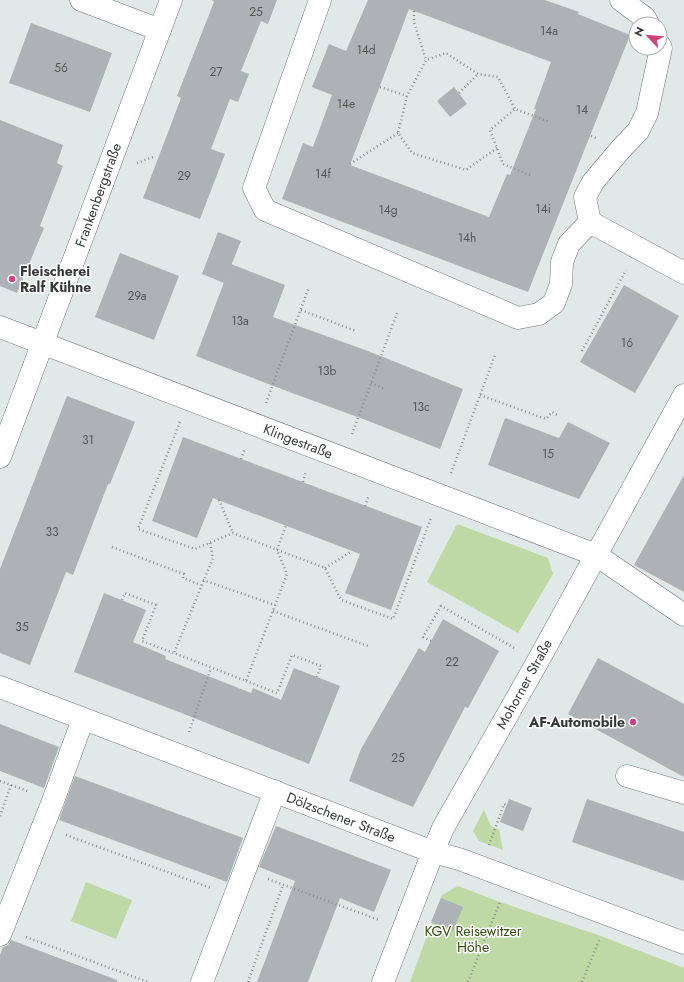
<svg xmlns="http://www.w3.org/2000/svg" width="684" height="982" font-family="Jost,sans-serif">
<rect width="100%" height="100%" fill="#e1e8e8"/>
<g fill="#bed9a6">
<polygon points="457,524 548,558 553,574 518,633 427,582"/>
<polygon points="484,810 491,826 499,830 503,850 479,841 473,831"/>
<polygon points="86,882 132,900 116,939 71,921"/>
<polygon points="458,886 500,902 601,936 684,968 684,982 410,982 442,895"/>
</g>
<g fill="#acb2b5" fill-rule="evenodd">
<polygon points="212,0 277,0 268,24 261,21 241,71 249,74 238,102 230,99 211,149 225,154 200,219 143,198 181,98 177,96 214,2"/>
<path d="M 368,0 L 545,0 L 579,12 L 578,14 L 630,35 L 528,292 L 282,199 L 303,143 L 313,147 L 332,95 L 312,87 L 329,44 L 346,51 ZM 409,9 L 551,62 L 534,109 L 536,109 L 510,175 L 507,174 L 489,217 L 350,165 Z"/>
<polygon points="31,23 112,53 90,112 9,83"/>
<polygon points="454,87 467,104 450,117 437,101"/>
<polygon points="0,120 63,145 57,163 63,166 40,226 44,228 17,293 0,286"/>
<polygon points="218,232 241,241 224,283 202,274"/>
<polygon points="120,253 179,276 154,340 95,317"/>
<polygon points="231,264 285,285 273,317 368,351 463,389 440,449 363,419 284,390 196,356"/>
<polygon points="624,285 679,316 635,393 580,362"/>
<polygon points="67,396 135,422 110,484 108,484 73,575 66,572 30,665 0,653 0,569"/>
<polygon points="505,418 559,438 568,422 610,443 579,499 488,465"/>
<polygon points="183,437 422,527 391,610 345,593 360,554 213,498 197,538 152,521"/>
<polygon points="684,475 684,592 634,565"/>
<polygon points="104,593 146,610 133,642 166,656 165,659 251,693 253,688 281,700 294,668 340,686 309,764 179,712 74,672"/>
<polygon points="443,619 499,651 468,708 465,707 413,807 349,781 361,749 419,648 425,652"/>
<polygon points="598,658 684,704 684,777 568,714"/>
<polygon points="0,724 59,747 44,788 0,771"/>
<polygon points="75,776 243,838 227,882 59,820"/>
<polygon points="509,799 532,808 523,831 500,822"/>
<polygon points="587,799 684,832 684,881 572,842"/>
<polygon points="276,826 391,870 374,912 340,898 308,982 257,982 295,881 259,867"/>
<polygon points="441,898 463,907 453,931 431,922"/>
<polygon points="11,940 117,980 117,982 0,982 0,955 3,947 8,945"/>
</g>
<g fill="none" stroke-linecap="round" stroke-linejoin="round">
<g stroke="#707776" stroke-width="23">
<g id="minor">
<polyline points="81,0 160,30"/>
<polyline points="320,0 254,188 265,210 518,318 539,314 554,303 561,284 562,262 569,244 590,222"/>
<polyline points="621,0 645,18 648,24"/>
<polyline points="590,222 585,197 593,182 620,150 638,131 647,113 661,48 660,46"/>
<polyline points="590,222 684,273"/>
<polyline points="0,327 596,555 684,615"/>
<polyline points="0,457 171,0"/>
<polyline points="0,687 433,852 459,859 684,943"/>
<polyline points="627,776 684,793"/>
<polyline points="0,935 53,801 83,719"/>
<polyline points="202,982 275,791"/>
<polyline points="383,982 433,852 443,828 538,661 684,395"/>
</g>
</g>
<g stroke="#898e8d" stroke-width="2.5" stroke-dasharray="1 3" stroke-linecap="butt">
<polyline points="414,11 414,22 426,60"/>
<polyline points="380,87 407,96"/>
<polyline points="459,93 478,74"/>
<polyline points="591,136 598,139"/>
<polyline points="497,148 466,170 412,153 398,133 407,96 426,60 446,53 478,74 498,77 515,109"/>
<polyline points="137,163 153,157"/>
<polyline points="350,164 398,133"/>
<polyline points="530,175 503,164 490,130 515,109 550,122"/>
<polyline points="301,310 356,331"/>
<polyline points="582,351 626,270"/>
<polyline points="371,383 385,389"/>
<polyline points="480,395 546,419 552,412 559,416"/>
<polyline points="266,403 309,287"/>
<polyline points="180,422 138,529 195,549 233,533 325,568 341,600 393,619 431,518"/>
<polyline points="352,434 397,313"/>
<polyline points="241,459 245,448"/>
<polyline points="451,473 495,355"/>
<polyline points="303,482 306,471"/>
<polyline points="219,500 233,533"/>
<polyline points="365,506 369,495"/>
<polyline points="210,543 213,558 174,653 246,681 287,574 277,550 286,525"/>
<polyline points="112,547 184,574 183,578 201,585"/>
<polyline points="325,568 352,551"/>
<polyline points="203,580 275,605"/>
<polyline points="122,600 125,593 156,605 142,641 174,653"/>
<polyline points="273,611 368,646"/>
<polyline points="431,641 423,637 441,606 516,649"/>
<polyline points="246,681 277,693 292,655 321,666 317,677"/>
<polyline points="189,732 211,668"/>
<polyline points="0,781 30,792"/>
<polyline points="0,816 11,785"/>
<polyline points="66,835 211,888"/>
<polyline points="489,845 504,804 506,805"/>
<polyline points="268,879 379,920"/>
<polyline points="26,937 148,982"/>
<polyline points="248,982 283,885"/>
<polyline points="468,982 500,902"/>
<polyline points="582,982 600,938"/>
</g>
<use href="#minor" stroke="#fff" stroke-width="22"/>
</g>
<g fill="#cc4480" stroke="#fff" stroke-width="1.5">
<circle cx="12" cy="279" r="4"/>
<circle cx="633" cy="722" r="4"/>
</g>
<g text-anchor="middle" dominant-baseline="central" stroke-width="3" stroke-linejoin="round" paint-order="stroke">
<g font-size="12" fill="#545757">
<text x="256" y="12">25</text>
<text x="549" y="31">14a</text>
<text x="366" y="50">14d</text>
<text x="61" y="68">56</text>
<text x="216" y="72">27</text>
<text x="346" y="104">14e</text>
<text x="582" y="110">14</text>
<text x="323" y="174">14f</text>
<text x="184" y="176">29</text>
<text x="543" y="209">14i</text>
<text x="388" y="210">14g</text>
<text x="467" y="238">14h</text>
<text x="137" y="296">29a</text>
<text x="240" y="321">13a</text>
<text x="627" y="343">16</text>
<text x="327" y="371">13b</text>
<text x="421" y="407">13c</text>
<text x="88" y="440">31</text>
<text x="548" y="454">15</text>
<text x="52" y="532">33</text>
<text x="22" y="627">35</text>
<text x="452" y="662">22</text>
<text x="398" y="758">25</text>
</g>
<g font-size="14" fill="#363938" stroke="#fff">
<text transform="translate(98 195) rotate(-70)">Frankenbergstraße</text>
<text transform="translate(298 441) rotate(21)">Klingestraße</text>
<text transform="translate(524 684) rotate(-61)">Mohorner Straße</text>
<text transform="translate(341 817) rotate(21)">Dölzschener Straße</text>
</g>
<g font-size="14" font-weight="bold" fill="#363938" stroke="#fff" text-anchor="start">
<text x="20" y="271">Fleischerei<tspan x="20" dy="16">Ralf Kühne</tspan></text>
<text x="625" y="722" text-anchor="end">AF-Automobile</text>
</g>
<g font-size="14" fill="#314c0b" stroke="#fff">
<text x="473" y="931">KGV Reisewitzer<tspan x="473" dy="16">Höhe</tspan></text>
</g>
</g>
<g transform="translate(648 36) rotate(296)"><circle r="19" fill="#ffffff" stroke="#afb0af"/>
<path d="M0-3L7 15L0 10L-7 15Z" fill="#cc4480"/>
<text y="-6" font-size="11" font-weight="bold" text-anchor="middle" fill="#363938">N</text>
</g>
</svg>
